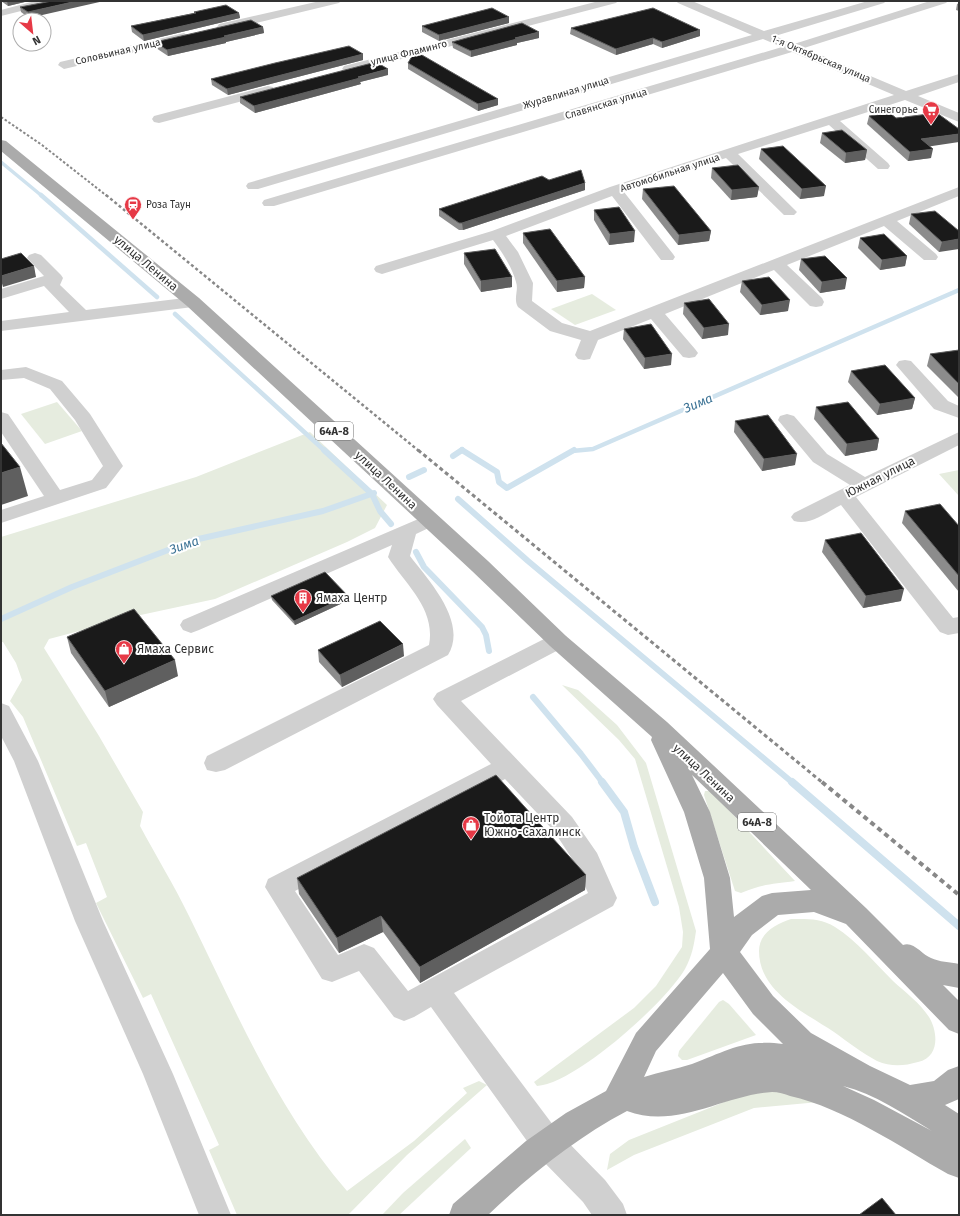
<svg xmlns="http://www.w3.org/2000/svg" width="960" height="1216" font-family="'Fira Sans',sans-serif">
<rect width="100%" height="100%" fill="#fff"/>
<g fill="#e6ecdf">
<polygon points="592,294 616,310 575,325 551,309"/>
<polygon points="57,402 82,431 45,444 21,414"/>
<path d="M 310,432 L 387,505 L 375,528 L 347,542 L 215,599 L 136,616 L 49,639 L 44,648 L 99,736 L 143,812 L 140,826 C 156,856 174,885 189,916 C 236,1011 277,1110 347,1191 L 414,1141 L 467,1093 L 463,1088 L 479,1081 L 487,1085 L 407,1155 L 348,1215 L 237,1215 L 209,1150 L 219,1145 L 151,994 L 143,998 L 96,903 L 107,897 L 86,843 L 77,846 L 23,717 L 10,701 L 22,680 L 16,663 L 3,642 L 1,642 L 1,537 L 196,477 Z"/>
<polygon points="959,470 959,496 939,474"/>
<path d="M 562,685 L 578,690 L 617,725 L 646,763 L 696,931 C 694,945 692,956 685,969 C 666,1002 575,1084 537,1086 L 534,1082 L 634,1008 L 656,986 L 682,947 L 683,932 L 679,907 L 635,759 L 619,740 Z"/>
<path d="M 705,791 L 711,791 L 795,881 C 773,884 762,884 741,893 L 735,891 L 704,795 Z"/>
<path d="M 791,919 C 807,919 821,918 835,927 C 857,941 875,963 893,981 C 905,992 920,1003 929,1017 C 938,1032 940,1057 918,1062 C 904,1066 891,1067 877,1061 C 862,1053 848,1042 834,1032 C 804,1012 759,992 759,951 C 759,933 776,924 791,919 Z"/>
<polygon points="723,1000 729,1004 756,1035 687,1060 682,1060 678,1056 679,1051 719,1002"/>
<polygon points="779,1089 819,1102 754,1108 634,1155 607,1170 610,1154 629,1140 752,1091"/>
<polygon points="465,1139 471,1148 399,1215 382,1215 403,1193"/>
</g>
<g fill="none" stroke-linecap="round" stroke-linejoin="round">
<polyline stroke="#cfe2ee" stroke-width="3.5" points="1,162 42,196"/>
<g stroke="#cfe2ee" stroke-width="4.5">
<polyline points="41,195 157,297"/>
<polyline points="175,314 325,451"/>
<polyline points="460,451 464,451"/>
<polyline points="572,451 593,449 959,290"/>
</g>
<g stroke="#cfe2ee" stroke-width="6">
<polyline points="324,450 372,494 380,511 391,524"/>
<polyline points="462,450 497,472 499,482 507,488 574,450"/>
<polyline points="453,456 462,450"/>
<polyline points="409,477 424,470"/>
<polyline points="458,499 528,561 793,783"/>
<polyline points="416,552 424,567 482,627 486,635 489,651"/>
<polyline points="1,619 72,587 194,540 323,511 374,493"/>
<polyline points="533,697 581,754 603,783"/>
</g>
<g stroke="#cfe2ee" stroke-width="8">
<polyline points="602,782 624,812 634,847 655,902"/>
<polyline points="792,782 959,926"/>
</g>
<g fill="#d0d0d0" fill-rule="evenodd">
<polygon points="35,1 66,1 60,4 37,7 1,16 1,10"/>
<polygon points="320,1 341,1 339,3 223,31 217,27 219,24"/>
<polygon points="599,1 618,1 616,3 348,73 342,69 344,66"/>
<path d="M 676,1 L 692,1 L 764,31 L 868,1 L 886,1 L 884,3 L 775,36 L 794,44 L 930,1 L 948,1 L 946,3 L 804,48 L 906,91 L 959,74 L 959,82 L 918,96 L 959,113 L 959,122 L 905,100 L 840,121 L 888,163 L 890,166 L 888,169 L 878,169 L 829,125 L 738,154 L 794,209 L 797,212 L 794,215 L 784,215 L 726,158 L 624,192 L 673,254 L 675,257 L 673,260 L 661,260 L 612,196 L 506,236 L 518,252 L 533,283 L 532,301 L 562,323 L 590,331 L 959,187 L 959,196 L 897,221 L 936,254 L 938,257 L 936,260 L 924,260 L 884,226 L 787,265 L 822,298 L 824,302 L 822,306 L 816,307 L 810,306 L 774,270 L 665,314 L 695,349 L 698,353 L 695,357 L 689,358 L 683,357 L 651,319 L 598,340 L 590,359 L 584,360 L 578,359 L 575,355 L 581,340 L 550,331 L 518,307 C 513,299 519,290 516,282 C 512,267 502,252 493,240 L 382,274 L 376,272 L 374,269 L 376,266 L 492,231 L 610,187 L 894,95 L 792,52 L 274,206 L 264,206 L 262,203 L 264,200 L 782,47 L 763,39 L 258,189 L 248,189 L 246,186 L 248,183 L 752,35 L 678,3 Z"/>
<polygon points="184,33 190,37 188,40 64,69 58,65 60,62"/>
<polygon points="268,86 273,87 274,90 273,93 159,123 154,122 152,119 154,116"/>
<polygon points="35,253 41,255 61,275 63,278 60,285 86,310 193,297 199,298 201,302 199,306 193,307 1,331 1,321 69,312 44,286 1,299 1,289 44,276 27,258 29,255"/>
<polygon points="905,360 911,361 948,401 959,406 959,418 934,409 896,365 899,361"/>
<polygon points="26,367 62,381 90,414 123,466 106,488 1,523 1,510 44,496 1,432 1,412 8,414 60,490 92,480 103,466 75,420 50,389 24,378 1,380 1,370"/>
<path d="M 787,414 L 794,416 L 827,454 L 865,477 L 959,432 L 959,445 L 856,497 L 953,618 L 959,617 L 959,633 L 948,635 L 940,632 L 841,505 C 827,512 810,526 794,521 L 791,517 L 794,513 L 850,485 L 813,462 L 778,420 L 780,416 Z"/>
<path d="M 430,514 L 437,516 L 440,520 L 437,524 L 416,534 L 410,556 C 429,581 468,622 448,655 L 225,770 L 216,772 L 207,770 L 204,763 L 207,756 L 429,645 C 436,609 406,585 388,557 L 392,545 L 199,630 L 191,633 L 183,630 L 180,625 L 183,620 Z"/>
<path d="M 558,633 L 566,636 L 569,641 L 566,646 L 461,701 L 572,817 L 597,853 L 617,898 L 613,906 L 454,993 L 559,1133 L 605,1180 L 623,1204 L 627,1215 L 592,1215 L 583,1202 L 537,1155 L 431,1007 L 414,1017 L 404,1021 L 394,1017 L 359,971 L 332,982 L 322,979 L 265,887 L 268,879 L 491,764 L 437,705 L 433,699 L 437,693 L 550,636 ZM 505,779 L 554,831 L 576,865 L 588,893 L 408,991 L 374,948 L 364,944 L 338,955 L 295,891 Z"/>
<polygon points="1,703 9,706 38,761 103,921 173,1074 231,1215 199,1215 143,1074 75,921 14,761 1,736"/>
</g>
<path fill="#ababab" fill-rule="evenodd" d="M 1,140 L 6,141 L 199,298 L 488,561 L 566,636 L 667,722 L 866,908 L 903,945 C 914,941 922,955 931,958 C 939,962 950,962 959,964 L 959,988 L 943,985 L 959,1001 L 959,1034 L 949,1030 L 846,924 L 814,912 L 778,915 L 752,935 L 740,952 L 773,996 L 811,1033 L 870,1066 L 910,1085 L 934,1081 L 948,1070 L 959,1066 L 959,1099 L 945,1105 L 959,1114 L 959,1146 L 957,1145 L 959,1146 L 959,1178 L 948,1174 C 900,1147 844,1108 790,1096 C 785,1094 778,1092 772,1092 C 724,1095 676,1130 627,1111 C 576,1138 530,1175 488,1215 L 449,1215 L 453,1204 L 526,1141 L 566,1113 L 606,1091 L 636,1033 L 710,949 L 704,878 L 684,812 L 651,740 L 652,737 L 550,646 L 472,571 L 187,306 L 1,151 ZM 692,775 L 811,890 L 772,893 L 762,896 L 734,917 L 730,878 L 710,812 ZM 723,973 L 753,1014 L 783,1044 C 744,1039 727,1051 692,1064 C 676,1069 660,1072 644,1077 L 656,1051 ZM 843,1086 C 875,1094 904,1114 932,1131 L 874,1100 Z"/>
<polyline stroke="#888" stroke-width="2" stroke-dasharray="2.5 2" stroke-linecap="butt" points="1,117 42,145 107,196"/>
<polyline stroke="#888" stroke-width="2.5" stroke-dasharray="3 2.5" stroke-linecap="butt" points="106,195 419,451"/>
<polyline stroke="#888" stroke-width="3" stroke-dasharray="4 3" stroke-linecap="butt" points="418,450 823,783"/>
<polyline stroke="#888" stroke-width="4" stroke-dasharray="5 4" stroke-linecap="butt" points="822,782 959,895"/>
</g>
<g fill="#8c8c8c">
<polygon points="1,1 29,1 8,6"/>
<polygon points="52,1 29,18 21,12 20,7"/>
<polygon points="959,3 959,11 956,10 957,4"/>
<polygon points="194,12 239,13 240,18 144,41 132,32 131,26 194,13"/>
<polygon points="509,17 509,23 439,41 422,32 422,26"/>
<polygon points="263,27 264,33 226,42 226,43 168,56 156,48 155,42"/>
<polygon points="571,28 700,36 662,48 653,44 616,55 570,34"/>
<polygon points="539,38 517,43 517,45 471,57 453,48 452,42"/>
<polygon points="363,54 363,60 228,95 212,85 211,79"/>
<polygon points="408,63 498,99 498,105 478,111 408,69"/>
<polygon points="388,75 360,82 361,84 255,113 240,103 240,97"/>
<polygon points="869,116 929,146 931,158 908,161 867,124"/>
<polygon points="822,133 867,150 865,160 845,163 820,143"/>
<polygon points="761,149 824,196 800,199 759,159"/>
<polygon points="712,168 759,187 757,197 731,200 711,178"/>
<polygon points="549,180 585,190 463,230 459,230 439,216 439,209"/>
<polygon points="643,189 711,231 709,241 678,245 642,199"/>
<polygon points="594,210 634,242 609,245 594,220"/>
<polygon points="911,214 959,231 939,252 909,224"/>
<polygon points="523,233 585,277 584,288 557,292 523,243"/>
<polygon points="860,238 907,256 905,266 880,270 858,248"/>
<polygon points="464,253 512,287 481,292 464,264"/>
<polygon points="801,259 845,289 820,293 799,270"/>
<polygon points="742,281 788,311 760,315 740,292"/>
<polygon points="684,303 728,335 702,339 683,314"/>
<polygon points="624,329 671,365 644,369 623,339"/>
<polygon points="959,350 959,398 927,366 930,354"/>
<polygon points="851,371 915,398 912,409 877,415 848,382"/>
<polygon points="816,407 879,439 877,450 845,456 814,419"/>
<polygon points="735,421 795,465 762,471 734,432"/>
<polygon points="905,511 959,526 959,592 902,523"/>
<polygon points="825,540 901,601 863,608 822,552"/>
<polygon points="271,596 348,596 349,600 295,625 272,600"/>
<polygon points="67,637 178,676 109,707 71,653"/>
<polygon points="318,650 404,656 342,687 319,662"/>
<polygon points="586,875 585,890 420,983 383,932 339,953 299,894 297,878"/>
</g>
<g fill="#5f5f5f">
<polygon points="7,1 29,1 8,6"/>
<polygon points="77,1 104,1 29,18 28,12"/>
<polygon points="239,13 240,18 144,41 143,35"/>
<polygon points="509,17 509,23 439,41 439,35"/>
<polygon points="263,27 264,33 226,42 226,43 168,56 167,50"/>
<polygon points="700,30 700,36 662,48 662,42"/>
<polygon points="539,32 539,38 517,43 517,45 471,57 471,51 515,38"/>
<polygon points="653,38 653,44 616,55 616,49"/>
<polygon points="363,54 363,60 228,95 227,89"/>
<polygon points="388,69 388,75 360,82 361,84 255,113 254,106 358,77"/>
<polygon points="498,99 498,105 478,111 478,104"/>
<polygon points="959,134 959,142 919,148 921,139"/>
<polygon points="933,149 931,158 908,161 910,152"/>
<polygon points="867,150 865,160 845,163 846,153"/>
<polygon points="585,183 585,190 463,230 462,223"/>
<polygon points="826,186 824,196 800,199 802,189"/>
<polygon points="759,187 757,197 731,200 732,190"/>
<polygon points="635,231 634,242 609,245 610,234"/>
<polygon points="711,231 709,241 678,245 679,235"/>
<polygon points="959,239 959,249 939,252 942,242"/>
<polygon points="907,256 905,266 880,270 882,260"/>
<polygon points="34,266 36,277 3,287 1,280 1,276"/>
<polygon points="512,277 512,287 481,292 481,281"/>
<polygon points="585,277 584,288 557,292 557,281"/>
<polygon points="847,278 845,289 820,293 822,282"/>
<polygon points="790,300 788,311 760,315 762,305"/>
<polygon points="729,324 728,335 702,339 704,328"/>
<polygon points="672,354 671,365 644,369 645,358"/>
<polygon points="915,398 912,409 877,415 880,404"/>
<polygon points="879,439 877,450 845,456 847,444"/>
<polygon points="797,454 795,465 762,471 764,459"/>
<polygon points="20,467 28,496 1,505 1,473"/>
<polygon points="904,589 901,601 863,608 866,596"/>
<polygon points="348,596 349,600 295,625 294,621"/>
<polygon points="403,644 404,656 342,687 340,675"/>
<polygon points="175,660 178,676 109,707 105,691"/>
<polygon points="586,875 585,890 420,983 420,967"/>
<polygon points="381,916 383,932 339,953 337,938"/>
</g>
<g fill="#1a1a1a" stroke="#5f5f5f">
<polygon points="52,1 77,1 28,12 20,7"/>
<polygon points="226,5 239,13 143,35 131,26 196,13 194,12"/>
<polygon points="492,8 509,17 439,35 422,26"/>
<polygon points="653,8 700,30 662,42 653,38 616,49 571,28"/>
<polygon points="251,20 263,27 224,36 226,37 167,50 155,42"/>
<polygon points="522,23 539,32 515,38 517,39 471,51 452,42"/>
<polygon points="349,46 363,54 227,89 211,79 275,63"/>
<polygon points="415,51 498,99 478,104 408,63"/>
<polygon points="376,62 388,69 358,77 360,78 254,106 240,97"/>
<polygon points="890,113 896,118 937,113 959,129 959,134 921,139 933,149 910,152 869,116"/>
<polygon points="842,130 867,150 846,153 822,133"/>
<polygon points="783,146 826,186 802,189 761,149"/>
<polygon points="738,165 759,187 732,190 712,168"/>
<polygon points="581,170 585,183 462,223 459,223 439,209 542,176 549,180"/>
<polygon points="674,186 711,231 679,235 643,189"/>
<polygon points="619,207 635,231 610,234 594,210"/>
<polygon points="935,211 959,231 959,239 942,242 911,214"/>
<polygon points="550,229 585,277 557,281 523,233"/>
<polygon points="884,234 907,256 882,260 860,238"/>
<polygon points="495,249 512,277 481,281 464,253"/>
<polygon points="21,253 34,266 1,276 1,259"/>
<polygon points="825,256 847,278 822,282 801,259"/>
<polygon points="769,277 790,300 762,305 742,281"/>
<polygon points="709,299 729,324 704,328 684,303"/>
<polygon points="651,324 672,354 645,358 624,329"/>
<polygon points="959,350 959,384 930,354"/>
<polygon points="885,365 915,398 880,404 851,371"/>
<polygon points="848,402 879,439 847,444 816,407"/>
<polygon points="768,415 797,454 764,459 735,421"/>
<polygon points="1,443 20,467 1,473"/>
<polygon points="940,504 959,526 959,576 905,511"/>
<polygon points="861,533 904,589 866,596 825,540"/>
<polygon points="325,572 348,596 294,621 271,596"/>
<polygon points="134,609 175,660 105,691 67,637"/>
<polygon points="380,621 403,644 340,675 318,650"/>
<polygon points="496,775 586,875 420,967 381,916 337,938 297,878"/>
<polygon points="882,1198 896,1215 859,1215"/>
</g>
<defs>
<g id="supermarket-pin" transform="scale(0.9)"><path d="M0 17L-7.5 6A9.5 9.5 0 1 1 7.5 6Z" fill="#e63946" stroke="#fff"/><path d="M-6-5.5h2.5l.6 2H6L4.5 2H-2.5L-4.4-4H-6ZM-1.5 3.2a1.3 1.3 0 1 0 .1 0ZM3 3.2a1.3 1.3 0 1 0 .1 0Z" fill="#fff"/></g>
<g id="station-pin" transform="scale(0.9)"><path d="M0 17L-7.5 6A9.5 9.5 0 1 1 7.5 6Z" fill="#e63946" stroke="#fff"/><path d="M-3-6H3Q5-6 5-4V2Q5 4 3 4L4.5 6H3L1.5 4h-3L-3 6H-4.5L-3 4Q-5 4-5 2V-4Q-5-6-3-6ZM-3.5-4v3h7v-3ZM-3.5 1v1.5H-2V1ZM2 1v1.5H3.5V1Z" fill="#fff"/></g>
<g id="building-pin" transform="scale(0.9)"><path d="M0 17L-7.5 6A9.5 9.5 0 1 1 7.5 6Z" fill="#e63946" stroke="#fff"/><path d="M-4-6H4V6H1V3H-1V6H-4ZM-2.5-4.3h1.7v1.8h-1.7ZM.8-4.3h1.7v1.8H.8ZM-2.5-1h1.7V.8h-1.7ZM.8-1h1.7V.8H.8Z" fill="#fff"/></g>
<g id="shop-pin" transform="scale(0.9)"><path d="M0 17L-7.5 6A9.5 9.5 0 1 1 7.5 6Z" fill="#e63946" stroke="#fff"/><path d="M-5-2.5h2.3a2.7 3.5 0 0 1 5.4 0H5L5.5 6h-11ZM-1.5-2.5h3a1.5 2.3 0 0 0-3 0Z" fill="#fff"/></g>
</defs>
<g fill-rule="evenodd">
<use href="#supermarket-pin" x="931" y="110"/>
<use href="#station-pin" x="133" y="205"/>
<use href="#building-pin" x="303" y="598"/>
<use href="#shop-pin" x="124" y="649"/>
<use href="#shop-pin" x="471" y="825"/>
</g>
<g text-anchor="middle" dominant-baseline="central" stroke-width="4" stroke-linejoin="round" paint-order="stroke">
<g font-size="10" fill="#333" stroke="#fff">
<text transform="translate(118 52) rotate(-13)">Соловьиная улица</text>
<text transform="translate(409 53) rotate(-14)">улица Фламинго</text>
<text transform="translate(821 59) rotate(23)">1-я Октябрьская улица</text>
<text transform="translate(566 93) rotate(-17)">Журавлиная улица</text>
<text transform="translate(606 104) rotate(-17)">Славянская улица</text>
<text transform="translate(670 173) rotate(-18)">Автомобильная улица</text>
</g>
<g font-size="10" fill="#333" stroke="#fff" text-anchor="end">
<text x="918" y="110">Синегорье</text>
<text x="146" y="205" text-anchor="start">Роза Таун</text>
</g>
<g fill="#fff" stroke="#707070" stroke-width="1">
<rect x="315" y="422" width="38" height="18" rx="3"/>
<rect x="738" y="813" width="38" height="18" rx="3"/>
</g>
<g font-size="11" font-weight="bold" fill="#333">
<text x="334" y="431">64А-8</text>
<text x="757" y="822">64А-8</text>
</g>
<g font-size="12" fill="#333" stroke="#fff">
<text transform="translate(146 263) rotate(40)">улица Ленина</text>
<text transform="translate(880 477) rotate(-27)">Южная улица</text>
<text transform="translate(386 480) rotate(43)">улица Ленина</text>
<text transform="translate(704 773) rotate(43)">улица Ленина</text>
</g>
<g font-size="12" fill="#333" stroke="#fff" text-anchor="start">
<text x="316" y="598">Ямаха Центр</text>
<text x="137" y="649">Ямаха Сервис</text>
<text x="484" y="818">Тойота Центр<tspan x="484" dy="14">Южно-Сахалинск</tspan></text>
</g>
<g font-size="13" font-style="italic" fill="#3f7597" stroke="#fff">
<text transform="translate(698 403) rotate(-23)">Зима</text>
<text transform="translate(184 545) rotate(-19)">Зима</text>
</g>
</g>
<rect width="960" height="1216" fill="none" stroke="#333333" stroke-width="4"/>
<g transform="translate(32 32) rotate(152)"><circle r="19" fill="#ffffff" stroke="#adadad"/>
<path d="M0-3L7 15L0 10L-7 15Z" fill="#e63946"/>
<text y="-6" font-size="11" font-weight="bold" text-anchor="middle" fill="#333333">N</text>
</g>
</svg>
